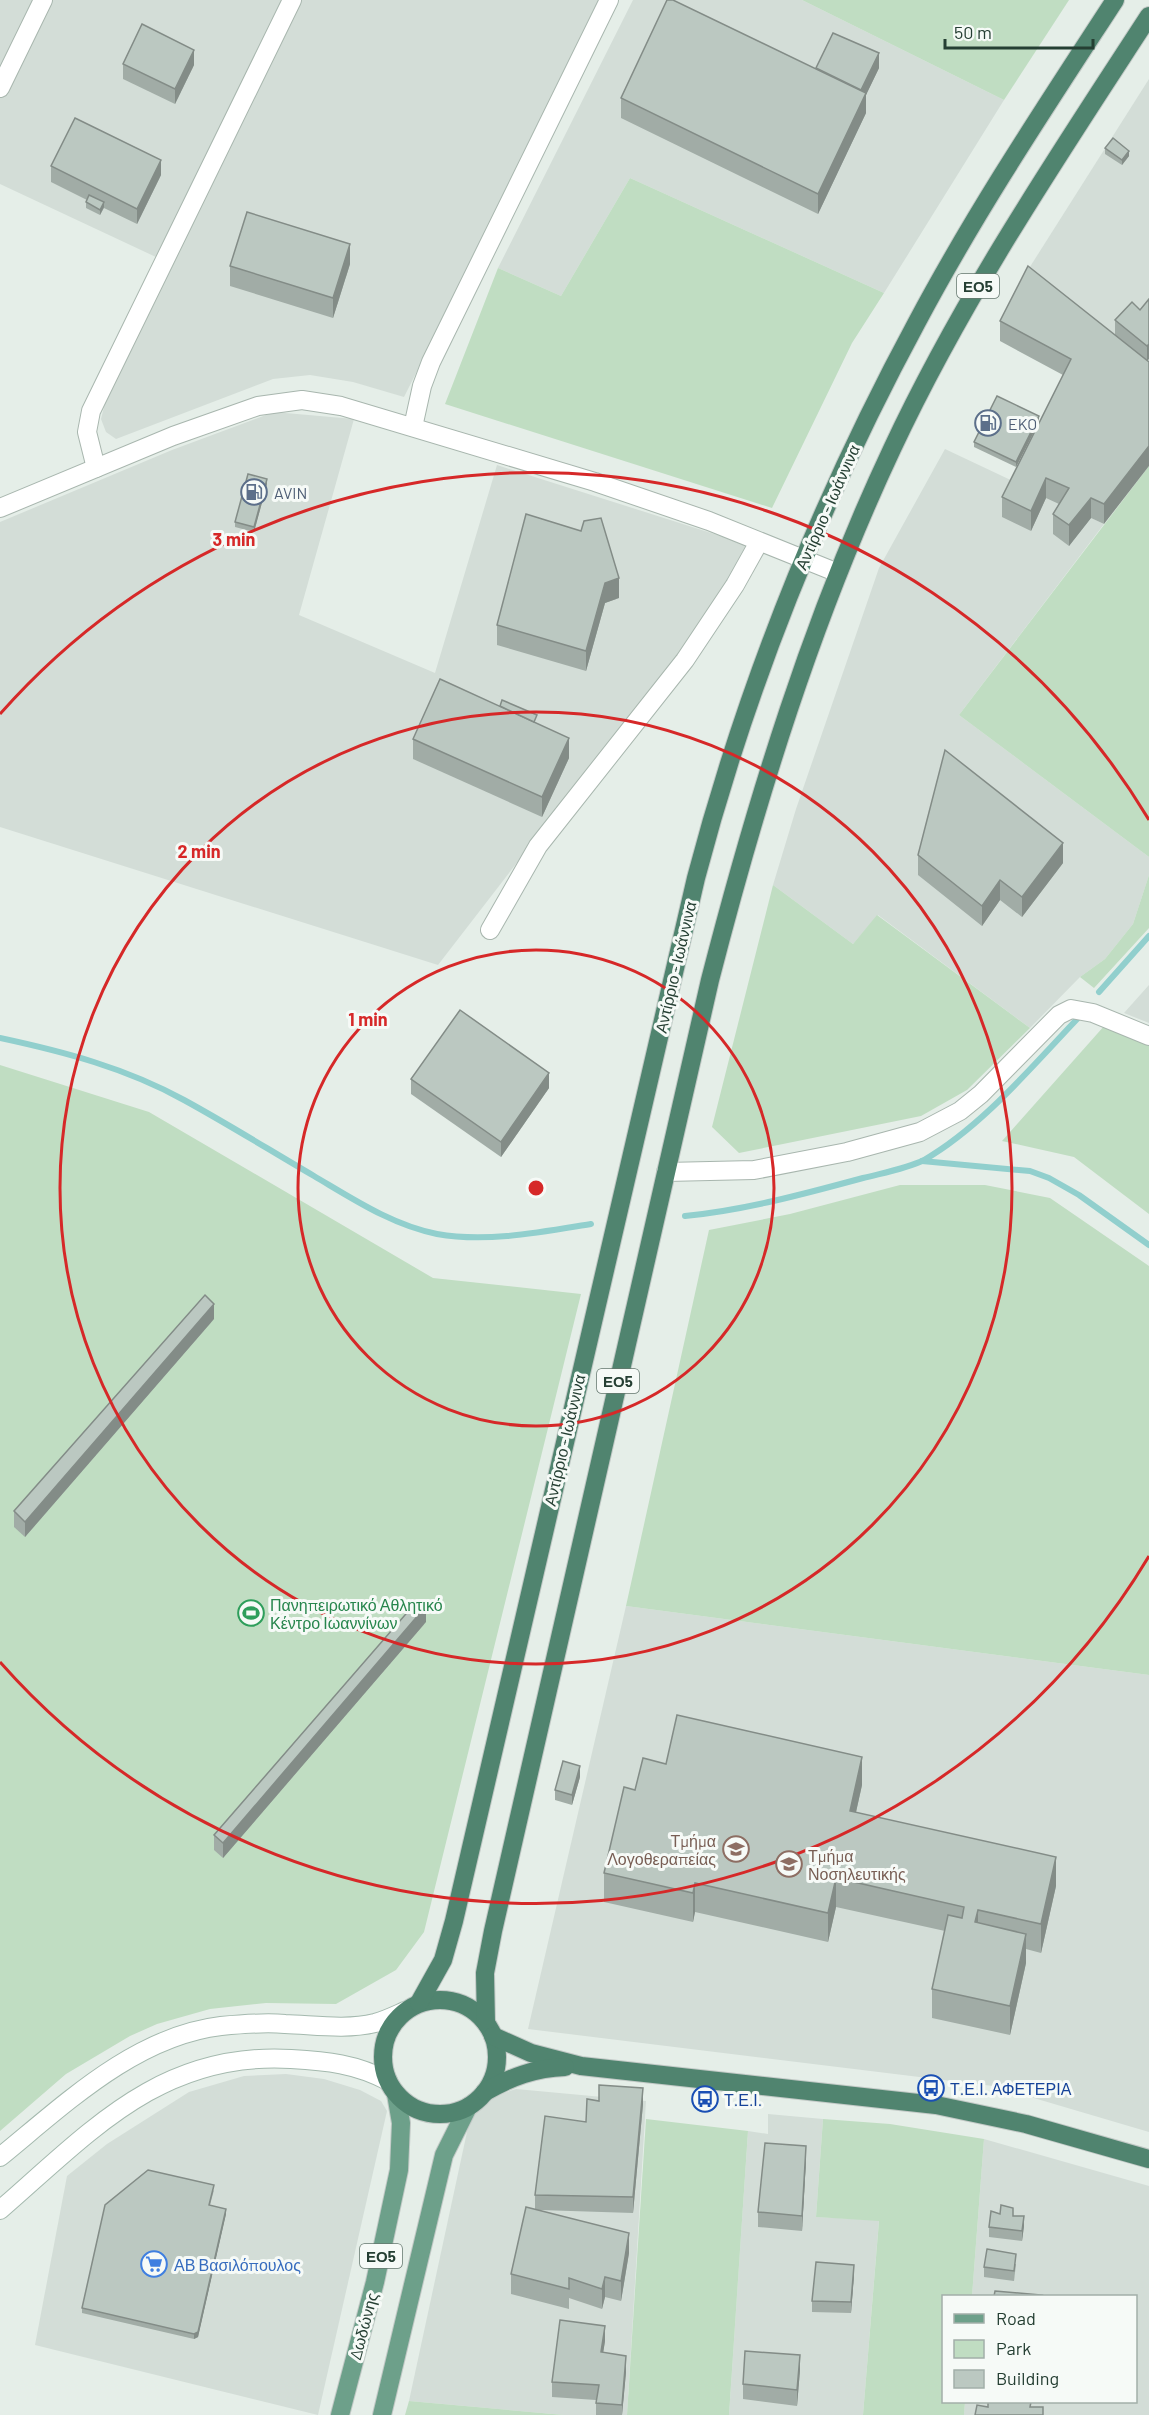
<svg xmlns="http://www.w3.org/2000/svg" width="1149" height="2415" font-family="Barlow,sans-serif">
<rect width="100%" height="100%" fill="#e5eee8"/>
<g fill="#d3ddd7">
<polygon points="0,0 601,0 521,165 404,397 353,382 310,375 273,379 116,439 106,432 101,419 105,403 173,265 0,184"/>
<polygon points="633,0 802,0 1004,100 884,293 630,178 561,296 498,268"/>
<polygon points="1149,79 1149,382 1021,281"/>
<polygon points="274,412 354,419 299,615 435,673 497,465 749,545 712,610 438,965 0,827 0,522 172,450"/>
<polygon points="945,449 1104,524 959,715 1149,857 1149,875 1133,924 1105,959 1080,977 1030,1028 878,915 853,944 773,885 796,809 879,568"/>
<polygon points="1149,985 1149,1023 1124,1013"/>
<polygon points="626,1606 1149,1675 1149,2132 993,2086 528,2029"/>
<polygon points="286,2074 324,2079 360,2090 381,2101 387,2111 318,2415 35,2345 67,2176 107,2144 189,2092 244,2076"/>
<polygon points="516,2089 646,2101 627,2415 564,2415 409,2401 470,2118 491,2097"/>
<polygon points="768,2114 823,2119 816,2217 879,2220 863,2415 729,2415 748,2131 768,2134"/>
<polygon points="984,2139 1149,2186 1149,2415 964,2415 965,2402 1136,2402 1136,2296 972,2296"/>
</g>
<g fill="#c0ddc2">
<polygon points="802,0 1069,0 1004,100"/>
<polygon points="630,178 884,293 852,343 772,508 445,404 498,268 561,296"/>
<polygon points="1149,466 1149,857 959,715"/>
<polygon points="1149,875 1149,928 1094,988 1080,977 1105,959 1133,924"/>
<polygon points="773,885 853,944 877,915 1030,1028 967,1090 921,1116 739,1153 712,1127"/>
<polygon points="1105,1025 1149,1042 1149,1214 1074,1157 1002,1141"/>
<polygon points="0,1065 149,1112 433,1278 581,1294 424,1932 396,1970 336,2004 266,2003 210,2009 157,2024 130,2036 66,2074 0,2131"/>
<polygon points="900,1185 985,1185 1050,1198 1149,1266 1149,1675 626,1606 709,1230 790,1214"/>
<polygon points="646,2119 748,2131 729,2415 627,2415"/>
<polygon points="823,2119 890,2124 984,2139 972,2296 944,2296 944,2402 965,2402 964,2415 863,2415 879,2221 816,2217"/>
<polygon points="409,2401 564,2415 405,2415"/>
</g>
<g fill="none" stroke-linecap="round" stroke-linejoin="round">
<g stroke="#91cfcd" stroke-width="6">
<polyline points="1099,992 1149,936"/>
<path d="M 0,1038 C 65,1052 126,1068 184,1100 C 228,1124 271,1151 314,1176 C 353,1199 392,1225 437,1234 C 487,1243 542,1232 591,1224"/>
<polyline points="922,1161 1030,1171 1049,1178 1079,1195 1149,1245"/>
<path d="M 685,1216 C 745,1210 804,1194 863,1178 C 882,1173 906,1169 924,1160 C 983,1126 1034,1064 1081,1015"/>
</g>
<g stroke="#a8b6ae" stroke-width="20">
<g id="minor">
<polyline points="0,88 43,0"/>
<polyline points="413,427 422,386 431,362 609,0"/>
<polyline points="96,468 87,432 91,411 292,0"/>
<polyline points="0,508 173,436 258,406 302,400 341,406 595,482 709,521 838,573"/>
<polyline points="490,930 538,846 685,660 735,585 759,542"/>
<polyline points="666,1172 754,1170 847,1152 920,1132 960,1111 981,1094 1059,1015 1071,1009 1093,1013 1149,1036"/>
</g>
</g>
<g stroke="#a4b9ae" stroke-width="20">
<g id="secondary">
<path d="M 0,2157 C 64,2105 135,2036 221,2026 C 242,2024 264,2022 285,2024 C 315,2025 346,2030 375,2023 C 386,2020 396,2015 405,2011"/>
<path d="M 0,2210 C 90,2132 161,2051 291,2059 C 327,2061 356,2064 388,2081"/>
</g>
</g>
<g stroke="#c2c9c6" stroke-width="20">
<g id="primary">
<polyline points="340,2415 375,2282 399,2170 401,2123 396,2094"/>
<polyline points="382,2415 444,2155 468,2107"/>
</g>
</g>
<g stroke="#c2c9c6" stroke-width="20">
<g id="trunk">
<circle cx="440" cy="2057" r="57"/>
<path d="M 419,2003 L 443,1960 L 454,1921 L 696,878 C 747,684 822,498 917,322 C 976,211 1046,106 1115,0"/>
<path d="M 486,2023 L 485,1973 L 493,1931 L 710,980 C 757,798 812,619 892,449 C 963,297 1058,156 1149,16"/>
<polyline points="493,2036 531,2053 581,2066 936,2105 1026,2124 1149,2159"/>
<path d="M 485,2092 C 511,2077 535,2068 565,2067"/>
</g>
</g>
<use href="#minor" stroke="#fff" stroke-width="18"/>
<use href="#secondary" stroke="#fff" stroke-width="18"/>
<use href="#primary" stroke="#6da08a" stroke-width="18"/>
<use href="#trunk" stroke="#50846f" stroke-width="18"/>
</g>
<g fill="#a1aca6">
<polygon points="123,64 194,65 175,104 123,79"/>
<polygon points="816,68 879,68 866,95 866,113 818,214 621,118 621,98"/>
<polygon points="1105,148 1129,156 1122,165 1105,154"/>
<polygon points="51,166 161,175 137,224 104,208 100,215 86,208 86,202 87,200 51,182"/>
<polygon points="350,264 333,318 230,286 230,266"/>
<polygon points="1149,299 1147,361 1104,524 1091,518 1069,546 1053,534 1053,514 1059,504 1046,498 1031,531 1002,517 1002,497 1063,375 1000,341 1000,321 1115,335 1115,320 1140,310"/>
<polygon points="1039,422 1016,467 974,447 974,442"/>
<polygon points="267,484 254,532 235,527 235,522"/>
<polygon points="619,598 605,603 586,671 497,645 497,625"/>
<polygon points="537,723 569,758 542,817 413,759 413,739"/>
<polygon points="918,855 1063,863 1022,917 1000,900 982,926 918,875"/>
<polygon points="411,1079 549,1088 501,1157 411,1094"/>
<polygon points="214,1319 25,1537 14,1527 14,1511"/>
<polygon points="426,1622 223,1858 214,1850 214,1835"/>
<polygon points="666,1764 862,1785 856,1812 1056,1886 1041,1953 1026,1949 1026,1963 1010,2035 932,2018 932,1989 945,1931 836,1907 828,1942 695,1912 693,1922 604,1902 604,1873 635,1790"/>
<polygon points="580,1777 572,1805 555,1800 555,1790"/>
<polygon points="643,2104 633,2213 540,2210 629,2253 621,2301 605,2297 602,2309 569,2298 569,2309 511,2294 511,2274 535,2209 535,2195 586,2122"/>
<polygon points="806,2161 802,2231 758,2227 758,2212"/>
<polygon points="214,2190 210,2205 226,2214 198,2337 194,2339 82,2313 82,2308"/>
<polygon points="1000,2214 1013,2216 1024,2226 1022,2241 989,2237 989,2227"/>
<polygon points="1016,2264 1014,2281 984,2277 984,2267"/>
<polygon points="854,2275 851,2313 812,2312 812,2301"/>
<polygon points="605,2341 603,2352 626,2372 622,2415 596,2415 596,2400 552,2397 552,2382"/>
<polygon points="800,2370 797,2406 743,2399 743,2384"/>
</g>
<g fill="#838c87">
<polygon points="194,50 194,65 175,104 175,89"/>
<polygon points="879,53 879,68 866,95 866,113 818,214 818,194 861,91"/>
<polygon points="1129,151 1129,156 1122,165 1122,160"/>
<polygon points="161,160 161,175 137,224 137,209"/>
<polygon points="104,202 104,207 100,215 100,210"/>
<polygon points="350,244 350,264 333,318 333,298"/>
<polygon points="1149,344 1149,359 1147,361 1147,346"/>
<polygon points="1039,416 1039,422 1016,467 1016,462"/>
<polygon points="1149,446 1149,466 1104,524 1104,504"/>
<polygon points="1046,478 1046,498 1031,531 1031,511"/>
<polygon points="267,479 267,484 254,532 254,527"/>
<polygon points="1091,498 1091,518 1069,546 1069,525"/>
<polygon points="619,578 619,598 605,603 586,671 586,651 605,583"/>
<polygon points="569,738 569,758 542,817 542,797"/>
<polygon points="1063,843 1063,863 1022,917 1022,897"/>
<polygon points="1000,880 1000,900 982,926 982,906"/>
<polygon points="549,1073 549,1088 501,1157 501,1142"/>
<polygon points="214,1304 214,1319 25,1537 25,1522"/>
<polygon points="426,1606 426,1622 223,1858 223,1843"/>
<polygon points="862,1757 862,1785 850,1839 850,1811"/>
<polygon points="580,1766 580,1777 572,1805 572,1795"/>
<polygon points="1056,1857 1056,1886 1041,1953 1041,1924"/>
<polygon points="836,1878 836,1907 828,1942 828,1913"/>
<polygon points="695,1883 695,1912 693,1922 693,1893"/>
<polygon points="978,1910 978,1938 975,1922"/>
<polygon points="1026,1934 1026,1963 1010,2035 1010,2006"/>
<polygon points="643,2088 643,2104 633,2213 633,2197"/>
<polygon points="806,2146 806,2161 802,2231 802,2216"/>
<polygon points="226,2209 226,2214 198,2337 194,2339 194,2334"/>
<polygon points="1024,2216 1024,2226 1022,2241 1022,2231"/>
<polygon points="629,2233 629,2253 621,2301 621,2281"/>
<polygon points="854,2265 854,2275 851,2313 851,2302"/>
<polygon points="605,2277 605,2297 602,2309 602,2289"/>
<polygon points="605,2326 605,2341 601,2367 601,2352"/>
<polygon points="800,2355 800,2370 797,2406 797,2390"/>
<polygon points="626,2356 626,2372 622,2415 622,2405"/>
</g>
<g fill="#bbc8c1" stroke="#838c87" stroke-width="1.5">
<polygon points="667,0 673,0 866,93 818,194 621,98"/>
<polygon points="142,24 194,50 175,89 123,64"/>
<polygon points="833,33 879,53 861,90 816,68"/>
<polygon points="75,118 161,160 137,209 51,166"/>
<polygon points="1113,138 1129,151 1122,160 1105,148"/>
<polygon points="89,195 104,202 100,210 86,202"/>
<polygon points="247,212 350,244 333,298 230,266"/>
<polygon points="1028,266 1149,362 1149,446 1104,504 1091,498 1069,525 1053,514 1069,488 1046,478 1031,511 1002,497 1071,359 1000,321"/>
<polygon points="1149,299 1149,344 1147,346 1115,320 1132,302 1140,310"/>
<polygon points="997,396 1039,416 1016,462 974,442"/>
<polygon points="248,474 267,479 254,527 235,522"/>
<polygon points="526,514 581,531 584,521 601,518 619,578 605,583 586,651 497,625"/>
<polygon points="440,679 569,738 542,797 413,739"/>
<polygon points="502,700 537,715 534,722 500,706"/>
<polygon points="945,750 1063,843 1022,897 1000,880 982,906 918,855"/>
<polygon points="460,1010 549,1073 501,1142 411,1079"/>
<polygon points="205,1295 214,1304 25,1522 14,1511"/>
<polygon points="418,1600 426,1606 223,1843 214,1835"/>
<polygon points="677,1715 862,1757 850,1811 1056,1857 1041,1924 978,1910 975,1922 1026,1934 1010,2006 932,1989 948,1915 962,1918 964,1907 836,1878 828,1913 695,1883 693,1893 604,1873 624,1787 635,1790 643,1758 666,1764"/>
<polygon points="563,1761 580,1766 572,1795 555,1790"/>
<polygon points="599,2085 643,2088 633,2197 535,2195 545,2116 586,2122 587,2099 599,2101"/>
<polygon points="765,2143 806,2146 802,2216 758,2212"/>
<polygon points="148,2170 214,2185 209,2205 226,2209 198,2332 194,2334 82,2308 105,2205"/>
<polygon points="1001,2205 1013,2208 1013,2216 1024,2216 1022,2231 989,2227 991,2211 1000,2214"/>
<polygon points="526,2207 629,2233 621,2281 605,2277 602,2289 569,2278 569,2289 511,2274"/>
<polygon points="987,2249 1016,2254 1014,2271 984,2267"/>
<polygon points="816,2262 854,2265 851,2302 812,2301"/>
<polygon points="995,2291 1042,2295 1041,2296 994,2296"/>
<polygon points="560,2320 605,2326 601,2352 626,2356 622,2405 596,2403 599,2385 552,2382"/>
<polygon points="745,2351 800,2355 797,2390 743,2384"/>
<polygon points="988,2402 1031,2402 1030,2407 1043,2407 1043,2415 975,2415 977,2405 988,2407"/>
</g>
<g fill="none" stroke="#d62828" stroke-width="3">
<circle cx="536" cy="1188" r="238"/>
<circle cx="536" cy="1188" r="476"/>
<path d="M1149 1556A715 715 0 0 1 0 1662M0 714A715 715 0 0 1 1149 820"/>
</g>
<defs>
<g id="fuel-ring" transform="scale(1.35)"><circle r="9.5" fill="#f6faf7" stroke="#5c6f8a" stroke-width="1.5"/><path d="M-5.5-6h7V0h2V4h1.3V-2.5L3-4.5l.8-.8L6-3V5H2.5V1h-1V6h-7ZM-4.2-4.7v3.2H.2V-4.7Z" fill="#5c6f8a"/></g>
<g id="stadium-ring" transform="scale(1.35)"><circle r="9.5" fill="#f6faf7" stroke="#2e9e5b" stroke-width="1.5"/><path d="M0-5a6.5 5 0 1 0 0 10a6.5 5 0 1 0 0-10ZM-3.5-1.8h7v3.6h-7Z" fill="#2e9e5b"/></g>
<g id="university-ring" transform="scale(1.35)"><circle r="9.5" fill="#f6faf7" stroke="#8d6e63" stroke-width="1.5"/><path d="M0-5L7-2L0 1L-7-2ZM-4 1L0 2.5L4 1V4Q0 6-4 4Z" fill="#8d6e63"/></g>
<g id="bus-ring" transform="scale(1.35)"><circle r="9.5" fill="#f6faf7" stroke="#1a4fb4" stroke-width="1.5"/><path d="M-5-6H5V4H4V6H2V4H-2V6H-4V4H-5ZM-3.5-4V0h7V-4ZM-3.5 1.2v1.5H-2V1.2ZM2 1.2v1.5H3.5V1.2Z" fill="#1a4fb4"/></g>
<g id="supermarket-ring" transform="scale(1.35)"><circle r="9.5" fill="#f6faf7" stroke="#3f7fe0" stroke-width="1.5"/><path d="M-6-5.5h2.5l.6 2H6L4.5 2H-2.5L-4.4-4H-6ZM-1.5 3.2a1.3 1.3 0 1 0 .1 0ZM3 3.2a1.3 1.3 0 1 0 .1 0Z" fill="#3f7fe0"/></g>
</defs>
<g fill-rule="evenodd">
<use href="#fuel-ring" x="988" y="423"/>
<use href="#fuel-ring" x="254" y="492"/>
<use href="#stadium-ring" x="251" y="1613"/>
<use href="#university-ring" x="736" y="1849"/>
<use href="#university-ring" x="789" y="1864"/>
<use href="#bus-ring" x="931" y="2088"/>
<use href="#bus-ring" x="705" y="2099"/>
<use href="#supermarket-ring" x="154" y="2264"/>
</g>
<g text-anchor="middle" dominant-baseline="central" stroke-width="6" stroke-linejoin="round" paint-order="stroke">
<g fill="#f6faf7" stroke="#64776e" stroke-width="1.5">
<rect x="957" y="274" width="42" height="24" rx="4.5"/>
<rect x="597" y="1369" width="42" height="24" rx="4.5"/>
<rect x="360" y="2244" width="42" height="24" rx="4.5"/>
</g>
<g font-size="15" font-weight="bold" fill="#253f33">
<text x="978" y="286">ΕΟ5</text>
<text x="618" y="1381">ΕΟ5</text>
<text x="381" y="2256">ΕΟ5</text>
</g>
<g font-size="16" fill="#4e5e75" stroke="#f6faf7" text-anchor="start">
<text x="1008" y="423">EKO</text>
<text x="274" y="492">AVIN</text>
</g>
<g font-size="16" fill="#253f33" stroke="#f6faf7">
<text transform="translate(827 507) rotate(-66)">Αντίρριο - Ιωάννινα</text>
<text transform="translate(675 967) rotate(-77)">Αντίρριο - Ιωάννινα</text>
<text transform="translate(564 1440) rotate(-77)">Αντίρριο - Ιωάννινα</text>
<text transform="translate(363 2326) rotate(-75)">Δωδώνης</text>
</g>
<g font-size="16" fill="#27864d" stroke="#f6faf7" text-anchor="start">
<text x="270" y="1604">Πανηπειρωτικό Αθλητικό<tspan x="270" dy="18">Κέντρο Ιωαννίνων</tspan></text>
</g>
<g font-size="16" fill="#785e54" stroke="#f6faf7" text-anchor="end">
<text x="716" y="1840">Τμήμα<tspan x="716" dy="18">Λογοθεραπείας</tspan></text>
<text x="808" y="1855" text-anchor="start">Τμήμα<tspan x="808" dy="18">Νοσηλευτικής</tspan></text>
</g>
<g font-size="16" fill="#164399" stroke="#f6faf7" text-anchor="start">
<text x="950" y="2088">Τ.Ε.Ι. ΑΦΕΤΕΡΙΑ</text>
<text x="724" y="2099">Τ.Ε.Ι.</text>
</g>
<g font-size="16" fill="#366cbe" stroke="#f6faf7" text-anchor="start">
<text x="174" y="2264">ΑΒ Βασιλόπουλος</text>
</g>
</g>
<circle cx="536" cy="1188" r="9" fill="#d62828" stroke="#f6faf7" stroke-width="3"/>
<g font-size="18" text-anchor="middle" font-weight="bold" fill="#d62828" stroke="#f6faf7" stroke-width="6" stroke-linejoin="round" paint-order="stroke">
<text x="234" y="546">3 min</text>
<text x="199" y="858">2 min</text>
<text x="368" y="1026">1 min</text>
</g>
<rect x="942" y="2295" width="195" height="108" fill="#f6faf7" stroke="#a2afa9" stroke-width="1.5"/>
<rect x="954" y="2314" width="30" height="9" fill="#6da08a" stroke="#a2afa9" stroke-width="1.5"/>
<text x="996" y="2325" font-size="18" fill="#253f33">Road</text>
<rect x="954" y="2340" width="30" height="18" fill="#c0ddc2" stroke="#a2afa9" stroke-width="1.5"/>
<text x="996" y="2355" font-size="18" fill="#253f33">Park</text>
<rect x="954" y="2370" width="30" height="18" fill="#bbc8c1" stroke="#a2afa9" stroke-width="1.5"/>
<text x="996" y="2385" font-size="18" fill="#253f33">Building</text>
<path d="M945 39v9h148v-9" fill="none" stroke="#253f33" stroke-width="3"/>
<text x="954" y="39" font-size="18" fill="#253f33" stroke="#f6faf7" stroke-width="4.5" paint-order="stroke">50 m</text>
</svg>
